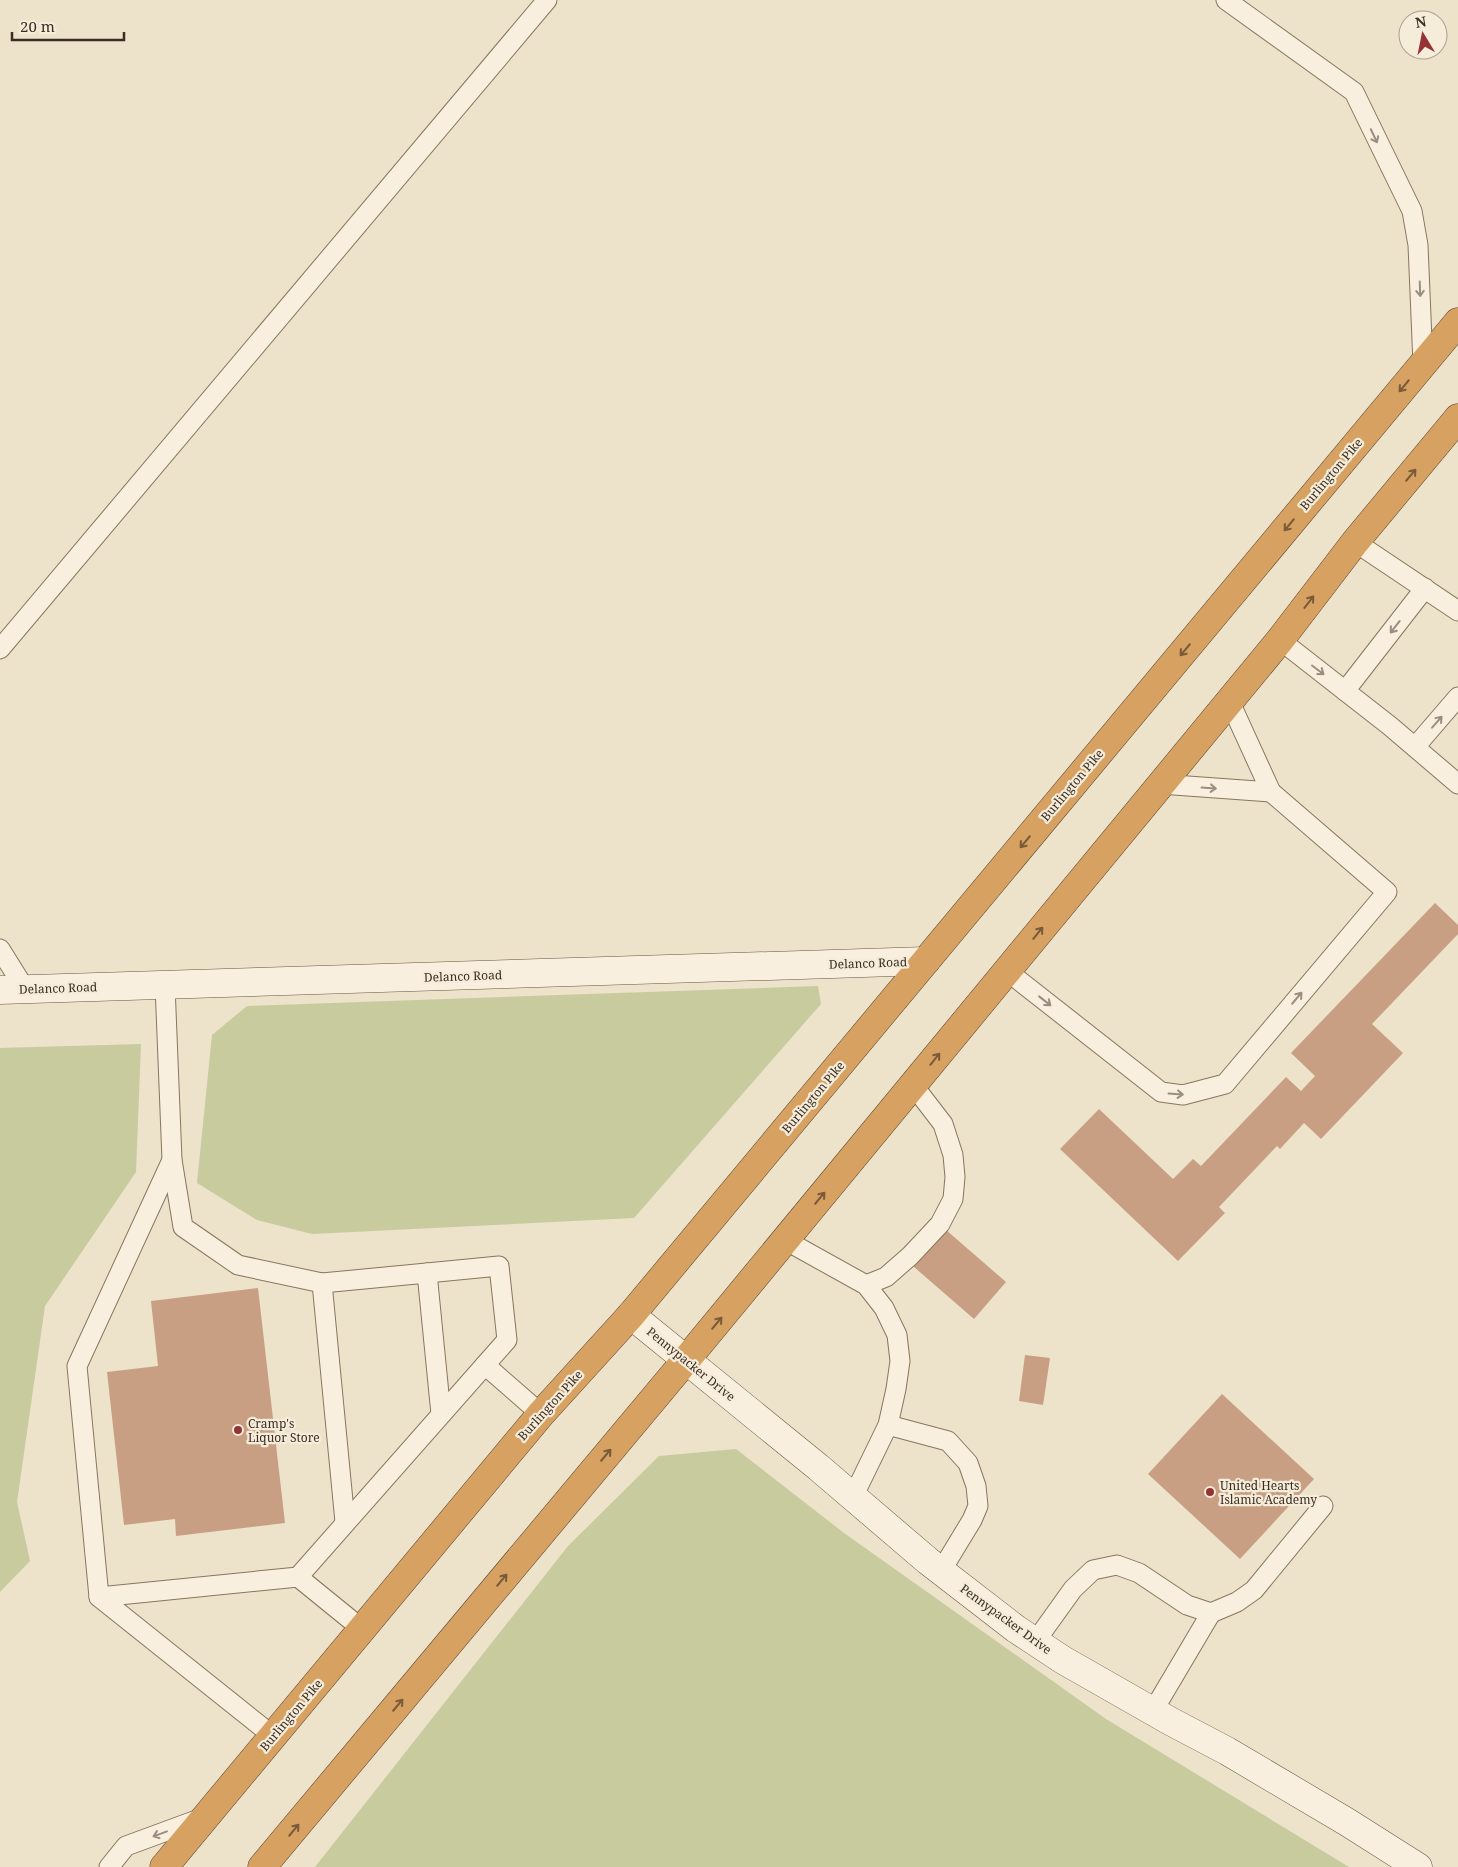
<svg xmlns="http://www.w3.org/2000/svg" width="1458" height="1867" font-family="'Noto Serif',serif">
<rect width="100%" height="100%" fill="#ede2ca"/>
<g fill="#c7cb9e">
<polygon points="818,986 821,1004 634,1218 312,1234 257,1220 197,1183 212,1035 247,1006"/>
<polygon points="141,1044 136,1172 45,1306 17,1502 30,1561 0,1592 0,1048"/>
<polygon points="736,1449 844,1533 1106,1719 1349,1867 315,1867 568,1546 659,1456"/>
</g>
<g fill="#c99f83">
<polygon points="1435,903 1458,925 1458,934 1372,1024 1403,1053 1321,1139 1304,1123 1280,1149 1277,1146 1219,1207 1225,1213 1178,1261 1060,1149 1099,1109 1173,1179 1193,1159 1201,1166 1286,1077 1301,1091 1315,1076 1291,1053"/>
<polygon points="938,1223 1006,1282 974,1319 906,1260"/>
<polygon points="258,1288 285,1523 176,1536 175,1519 124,1525 107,1372 158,1366 151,1301"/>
<polygon points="1025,1355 1050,1358 1043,1405 1019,1401"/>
<polygon points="1222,1394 1314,1479 1240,1559 1148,1474"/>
</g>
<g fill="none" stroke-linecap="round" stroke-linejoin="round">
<g stroke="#89755f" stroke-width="21">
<g id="lane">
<polyline points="1226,0 1354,92 1412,211 1418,245 1423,364"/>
<polyline points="1355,542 1458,611"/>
<polyline points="1280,640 1390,726 1458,784"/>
<polyline points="0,649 547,0"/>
<polyline points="1345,691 1425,588"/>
<polyline points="1415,747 1458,697"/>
<polyline points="1160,784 1271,792 1229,700"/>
<polyline points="0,949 25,989"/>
<polyline points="1007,971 1161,1092 1183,1095 1225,1084 1387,892 1271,792"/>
<polyline points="165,985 172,1160 183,1227 238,1265 322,1283 427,1273 441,1414"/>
<polyline points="172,1160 77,1366 99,1597 273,1736"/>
<polyline points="785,1240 866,1285 884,1308 897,1335 900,1361 896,1389 888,1425 853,1497"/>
<polyline points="322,1283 345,1522"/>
<polyline points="866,1285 886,1277 910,1256 940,1224 953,1199 955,1177 953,1155 943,1124 913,1085"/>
<polyline points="485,1365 541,1414"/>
<polyline points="888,1425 948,1441 968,1463 976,1486 978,1506 972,1520 941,1571"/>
<polyline points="298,1577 362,1629"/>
<polyline points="99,1597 298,1577 507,1340 499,1266 427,1273"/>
<polyline points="1035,1642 1073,1589 1093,1570 1117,1565 1139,1573 1187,1605 1211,1613 1237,1602 1254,1590 1323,1506"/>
<polyline points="1153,1711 1211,1613"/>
<polyline points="109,1867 126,1846 202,1818"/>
</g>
</g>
<g stroke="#6b5642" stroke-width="29">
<g id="secondary">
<polyline points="0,990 926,961"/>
<polyline points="631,1315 818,1467 928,1561 1016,1629 1063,1660 1170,1721 1227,1751 1347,1822 1418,1867"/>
</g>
</g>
<g stroke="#574333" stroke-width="29">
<g id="highway">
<polyline points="164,1867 541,1414 631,1315 1458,322"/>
<polyline points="262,1867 686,1360 1280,640 1355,542 1458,418"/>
</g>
</g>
<use href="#lane" stroke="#f8efde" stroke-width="19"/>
<use href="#secondary" stroke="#f8efde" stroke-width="28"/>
<use href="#highway" stroke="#d6a161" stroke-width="28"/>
</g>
<defs><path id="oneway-shaft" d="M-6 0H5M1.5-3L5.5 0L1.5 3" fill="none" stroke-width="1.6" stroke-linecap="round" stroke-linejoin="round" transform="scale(1.25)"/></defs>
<g stroke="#9a8e80">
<use href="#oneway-shaft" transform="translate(1374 136) rotate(65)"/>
<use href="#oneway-shaft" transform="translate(1420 289) rotate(88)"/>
<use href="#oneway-shaft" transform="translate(1395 627) rotate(128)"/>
<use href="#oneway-shaft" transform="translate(1318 670) rotate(37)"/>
<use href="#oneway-shaft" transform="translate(1437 722) rotate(-49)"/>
<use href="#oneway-shaft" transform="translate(1209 788) rotate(4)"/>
<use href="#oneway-shaft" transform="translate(1297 998) rotate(-50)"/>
<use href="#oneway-shaft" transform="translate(1045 1001) rotate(38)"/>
<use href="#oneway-shaft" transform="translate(1176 1094) rotate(4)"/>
<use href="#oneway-shaft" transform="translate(160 1834) rotate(160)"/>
</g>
<g stroke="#795b3b">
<use href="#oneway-shaft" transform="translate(1404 386) rotate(130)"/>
<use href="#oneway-shaft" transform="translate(1411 475) rotate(-50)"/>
<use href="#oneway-shaft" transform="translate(1289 525) rotate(130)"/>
<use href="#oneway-shaft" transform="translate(1309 602) rotate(-52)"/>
<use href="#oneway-shaft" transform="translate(1185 650) rotate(130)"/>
<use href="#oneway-shaft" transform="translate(1025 842) rotate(130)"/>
<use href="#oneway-shaft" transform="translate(1038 933) rotate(-51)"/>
<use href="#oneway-shaft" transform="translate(935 1059) rotate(-51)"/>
<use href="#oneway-shaft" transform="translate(820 1198) rotate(-50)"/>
<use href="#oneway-shaft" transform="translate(717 1323) rotate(-50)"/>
<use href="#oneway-shaft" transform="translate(606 1455) rotate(-50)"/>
<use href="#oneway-shaft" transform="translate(502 1580) rotate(-50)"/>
<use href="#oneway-shaft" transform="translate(398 1705) rotate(-50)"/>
<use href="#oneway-shaft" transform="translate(294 1830) rotate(-50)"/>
</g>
<g fill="#953235" stroke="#f5ecda" stroke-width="2">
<circle cx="238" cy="1430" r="5"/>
<circle cx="1210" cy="1492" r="5"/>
</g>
<g text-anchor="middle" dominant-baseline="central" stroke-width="4.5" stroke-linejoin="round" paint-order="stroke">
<g font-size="12" fill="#3b2d22" stroke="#f5ecda">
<text transform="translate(1331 474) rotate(-50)">Burlington Pike</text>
<text transform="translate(1072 785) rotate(-50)">Burlington Pike</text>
<text transform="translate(868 963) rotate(-2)">Delanco Road</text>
<text transform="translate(463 976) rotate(-2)">Delanco Road</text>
<text transform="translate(58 988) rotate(-2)">Delanco Road</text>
<text transform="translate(813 1097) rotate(-50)">Burlington Pike</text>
<text transform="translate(691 1364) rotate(39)">Pennypacker Drive</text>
<text transform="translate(550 1405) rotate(-48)">Burlington Pike</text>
<text transform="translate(1006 1619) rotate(36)">Pennypacker Drive</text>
<text transform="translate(291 1715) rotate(-50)">Burlington Pike</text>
</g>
<g font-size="12" fill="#3b2d22" stroke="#f5ecda" text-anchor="start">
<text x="248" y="1423">Cramp's<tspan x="248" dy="14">Liquor Store</tspan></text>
<text x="1220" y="1485">United Hearts<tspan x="1220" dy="14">Islamic Academy</tspan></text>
</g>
</g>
<g transform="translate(1423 35) rotate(350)"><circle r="24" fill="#f5ecda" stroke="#aba090"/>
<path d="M0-4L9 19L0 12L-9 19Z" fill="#953235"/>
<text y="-8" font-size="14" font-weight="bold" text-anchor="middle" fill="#3b2d22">N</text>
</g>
<path d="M12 32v8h112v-8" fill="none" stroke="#3b2d22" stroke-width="2.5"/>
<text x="20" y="32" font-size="15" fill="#3b2d22" stroke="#f5ecda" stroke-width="4" paint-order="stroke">20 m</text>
</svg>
